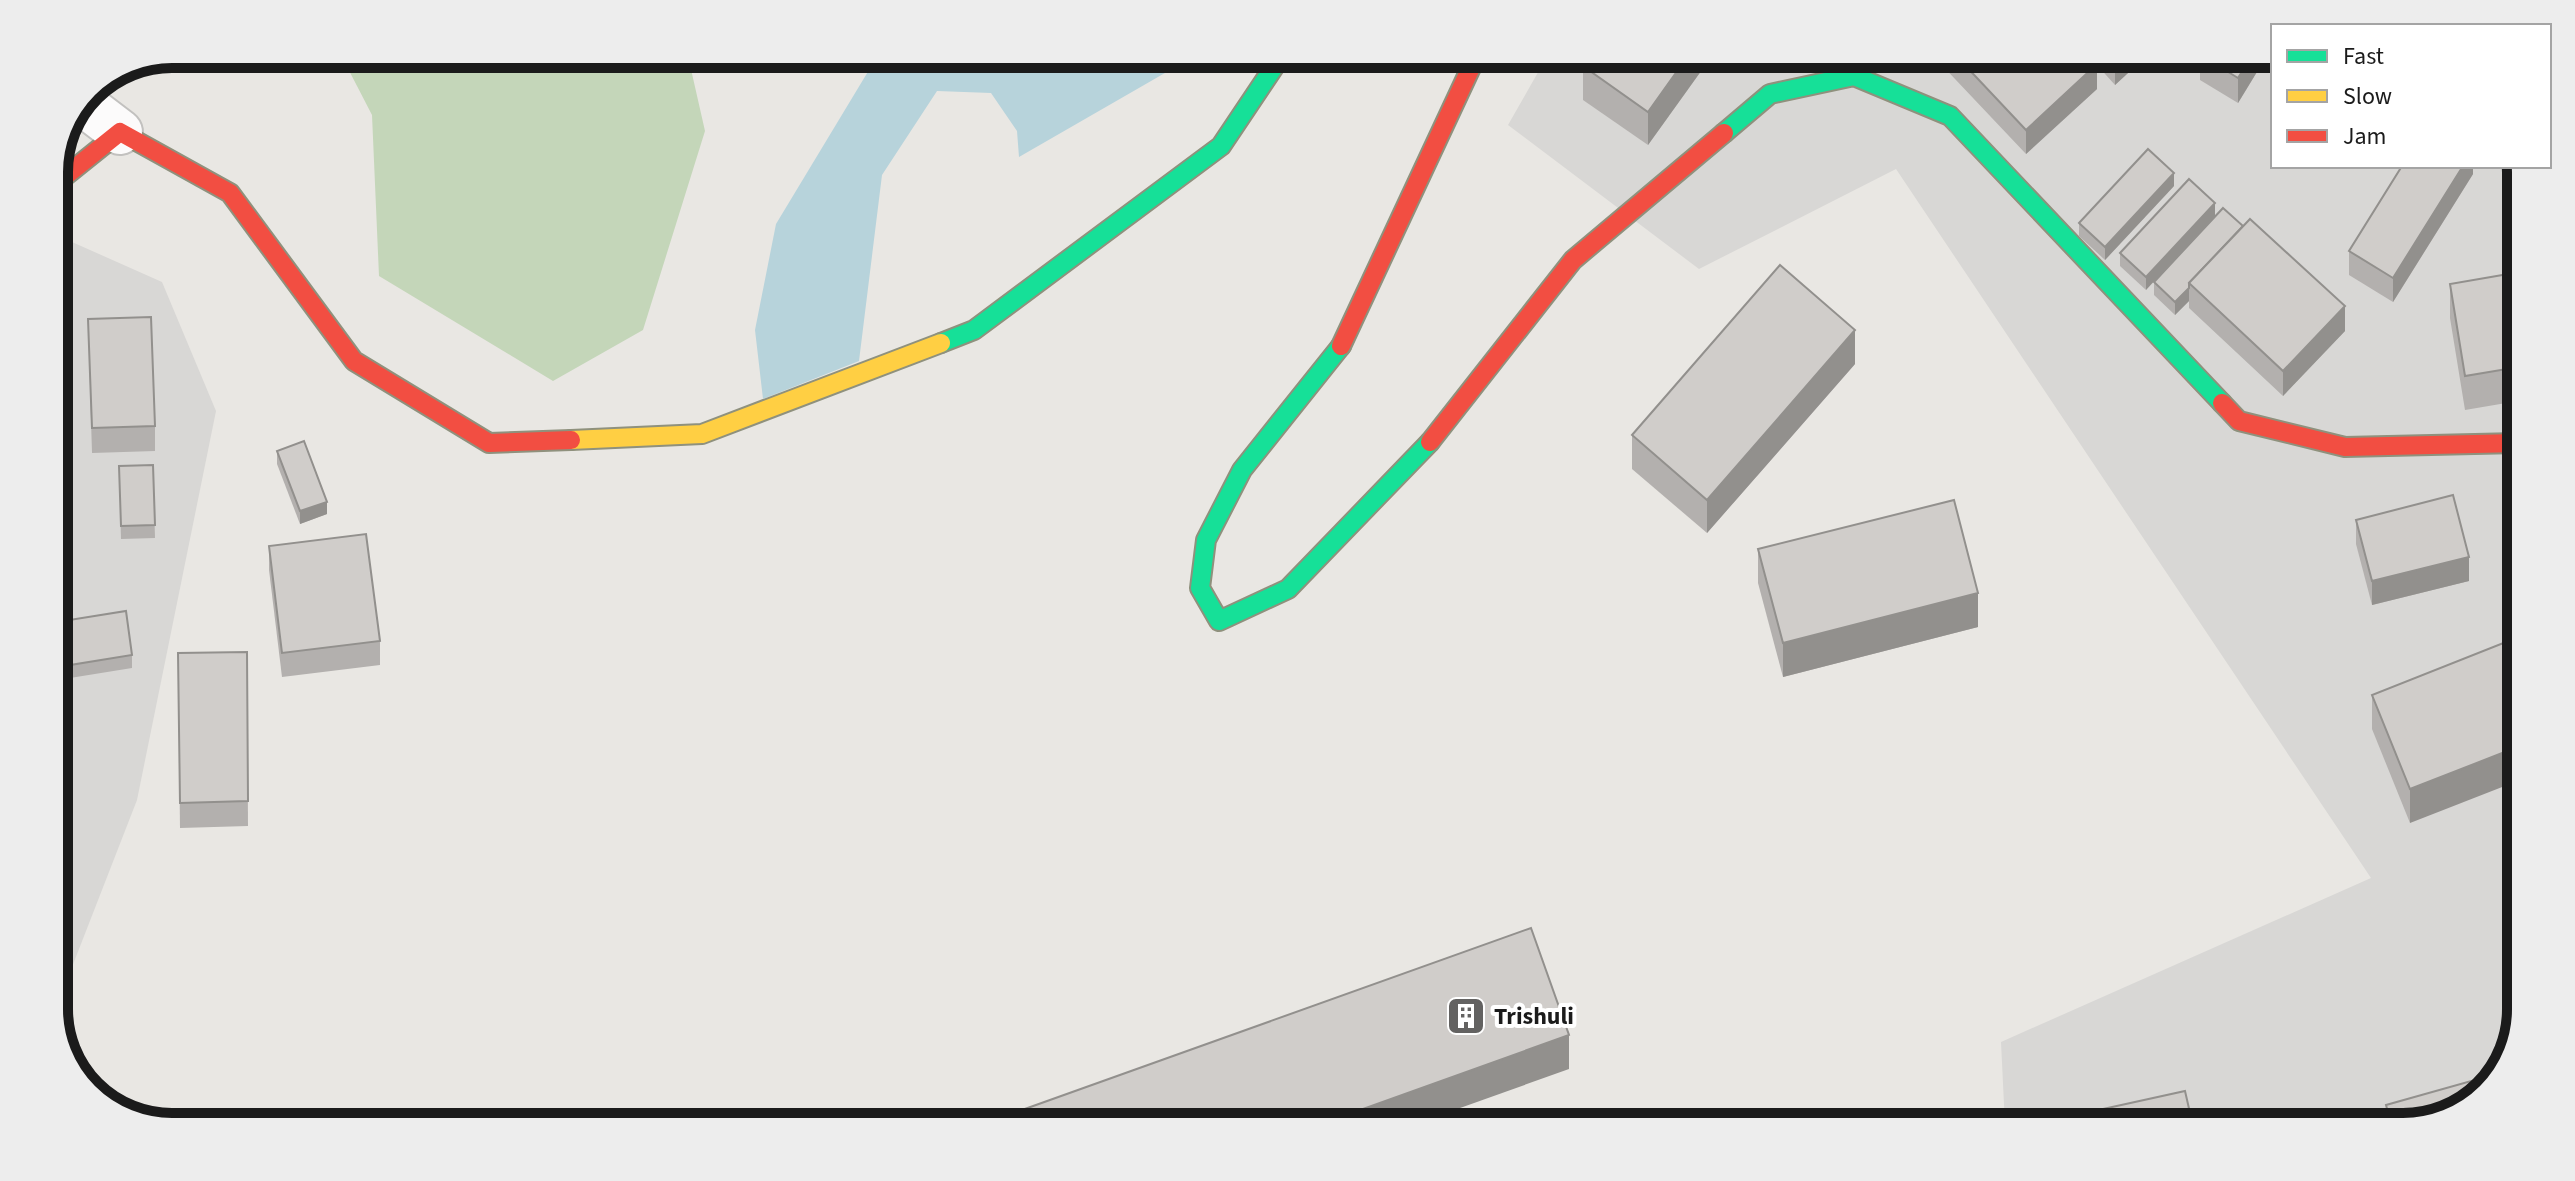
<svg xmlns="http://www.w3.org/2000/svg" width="2575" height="1181" font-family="'Source Sans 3',sans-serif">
<rect width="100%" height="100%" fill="#e9e7e3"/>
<g fill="#d8d7d5">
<polygon points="1545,60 2273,62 2273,166 2521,166 2512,1054 2469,1107 2403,1127 2005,1125 2001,1042 2371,878 1896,169 1699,269 1508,125"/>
<polygon points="54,234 162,282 216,411 137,800 65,985 54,986"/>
</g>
<polygon fill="#d2d2c5" points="54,355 68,598 54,605"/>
<polygon fill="#c4d6b9" points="341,55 688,56 705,131 643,330 553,381 379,276 372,115"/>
<polygon fill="#b7d3db" points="869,57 1191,58 1019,157 1017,131 991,93 937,91 882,175 859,361 763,399 755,330 776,224 872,65"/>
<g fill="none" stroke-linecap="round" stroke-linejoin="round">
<g stroke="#c2c1bf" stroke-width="48">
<polyline id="street" points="82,103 120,132"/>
</g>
<g stroke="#8f917d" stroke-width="22">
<g id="fast">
<polyline points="1724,133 1770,94 1854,76 1950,116 2222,403"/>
<polyline points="941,343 974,330 1221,146 1280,58"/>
<polyline points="1341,346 1242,470 1206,540 1200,588 1219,621 1288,589 1430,442"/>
</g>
</g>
<g stroke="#8f917d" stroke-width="22">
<polyline id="slow" points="571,440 702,434 941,343"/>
</g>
<g stroke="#8f917d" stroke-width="22">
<g id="jam">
<polyline points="54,185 120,132 230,193 354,361 489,443 571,440"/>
<polyline points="1341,346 1475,59"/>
<polyline points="2222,403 2239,421 2345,447 2518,443"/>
<polyline points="1430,442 1573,260 1724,133"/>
</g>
</g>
<use href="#street" stroke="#fcfbfb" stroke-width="44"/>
<use href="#fast" stroke="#16e098" stroke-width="18"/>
<use href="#slow" stroke="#ffcf43" stroke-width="18"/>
<use href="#jam" stroke="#f24e42" stroke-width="18"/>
</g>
<g fill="#b3b0ae">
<polygon points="1587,60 1709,60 1648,145 1583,100 1583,66"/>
<polygon points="1938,61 2140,62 2115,85 2097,65 2097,89 2026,154"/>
<polygon points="2200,62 2263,62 2238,103 2200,80"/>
<polygon points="2473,166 2473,174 2393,302 2349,275 2349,251"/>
<polygon points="2189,179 2146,290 2120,266 2120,253"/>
<polygon points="2174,186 2105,260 2079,236 2079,223"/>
<polygon points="2223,208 2345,331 2283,396 2189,308 2189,301 2175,315 2154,295 2154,282"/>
<polygon points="2519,237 2520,237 2518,401 2465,410 2450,318 2450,284 2519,272"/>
<polygon points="88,319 155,426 155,451 92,453"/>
<polygon points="1855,364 1707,533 1632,469 1632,435"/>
<polygon points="277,451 327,514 300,524 277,464"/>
<polygon points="153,465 155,538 121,539 119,466"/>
<polygon points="2356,520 2469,581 2372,605 2356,544"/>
<polygon points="269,546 380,641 380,665 282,677 269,570"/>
<polygon points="1758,549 1978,627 1783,677 1758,583"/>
<polygon points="63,621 132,655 132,668 70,678 63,634"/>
<polygon points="2516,638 2410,823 2372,729 2372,695"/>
<polygon points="247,652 248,826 180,828 178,653"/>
<polygon points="2386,1105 2403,1127 2386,1127"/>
</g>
<g fill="#92908d">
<polygon points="1685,60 1709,60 1648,145 1648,112"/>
<polygon points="2115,62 2140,62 2115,85"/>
<polygon points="2248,62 2263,62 2238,103 2238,78"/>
<polygon points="2097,64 2097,89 2026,154 2026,130"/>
<polygon points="2463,166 2473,166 2473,174 2393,302 2393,278"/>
<polygon points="2174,173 2174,186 2105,260 2105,247"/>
<polygon points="2215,203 2215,216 2146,290 2146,277"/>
<polygon points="2189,288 2189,301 2175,315 2175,302"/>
<polygon points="2345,306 2345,331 2283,396 2283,371"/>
<polygon points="1855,330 1855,364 1707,533 1707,500"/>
<polygon points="327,502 327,514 300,524 300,511"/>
<polygon points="2469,557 2469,581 2372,605 2372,581"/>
<polygon points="1978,593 1978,627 1783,677 1783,643"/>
<polygon points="2515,748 2515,782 2410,823 2410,789"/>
<polygon points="1569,1035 1569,1069 1418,1123 1324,1123"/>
</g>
<g fill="#d0cdca" stroke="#92908d" stroke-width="2">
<polygon points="1587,60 1685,60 1648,112 1583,66"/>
<polygon points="1961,61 2094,62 2097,64 2026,130"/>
<polygon points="2212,62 2248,62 2238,78"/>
<polygon points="2148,149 2174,173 2105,247 2079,223"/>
<polygon points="2402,166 2463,166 2393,278 2349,251"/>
<polygon points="2189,179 2215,203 2146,277 2120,253"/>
<polygon points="2223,208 2243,226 2189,283 2189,288 2175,302 2154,282"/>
<polygon points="2250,219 2345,306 2283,371 2189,283"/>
<polygon points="1780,265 1855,330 1707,500 1632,435"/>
<polygon points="2520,272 2519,367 2465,376 2450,284"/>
<polygon points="151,317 155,426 92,428 88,319"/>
<polygon points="304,441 327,502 300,511 277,451"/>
<polygon points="153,465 155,525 121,526 119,466"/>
<polygon points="2453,495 2469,557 2372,581 2356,520"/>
<polygon points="1954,500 1978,593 1783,643 1758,549"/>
<polygon points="366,534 380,641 282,653 269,546"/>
<polygon points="126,611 132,655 70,665 63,621"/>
<polygon points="2516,638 2515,748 2410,789 2372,695"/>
<polygon points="247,652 248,801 180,803 178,653"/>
<polygon points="1531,928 1569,1035 1324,1123 991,1121"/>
<polygon points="2496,1074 2469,1107 2403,1127 2392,1127 2386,1105"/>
<polygon points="2185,1091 2193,1126 2063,1126 2062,1118"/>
</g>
<defs>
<g id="building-square" transform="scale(2)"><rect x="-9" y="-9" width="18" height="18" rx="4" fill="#636261" stroke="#fff"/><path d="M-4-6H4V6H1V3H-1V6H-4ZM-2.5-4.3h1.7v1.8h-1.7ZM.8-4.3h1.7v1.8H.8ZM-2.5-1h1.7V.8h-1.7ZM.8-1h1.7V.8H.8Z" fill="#fff"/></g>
</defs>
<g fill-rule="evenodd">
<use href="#building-square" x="1466" y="1016"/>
</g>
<g text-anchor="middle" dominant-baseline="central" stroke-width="8" stroke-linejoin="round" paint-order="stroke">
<g font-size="24" font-weight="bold" fill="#1b1b1b" stroke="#fff" text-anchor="start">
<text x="1494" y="1016">Trishuli</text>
</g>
</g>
<path d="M0 0H2575V1181H0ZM172 68H2403A104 104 0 0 1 2507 172V1009A104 104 0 0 1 2403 1113H172A104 104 0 0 1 68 1009V172A104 104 0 0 1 172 68Z" fill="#ededed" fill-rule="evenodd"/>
<path fill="none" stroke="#1b1b1b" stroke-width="10" d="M172 68H2403A104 104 0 0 1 2507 172V1009A104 104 0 0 1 2403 1113H172A104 104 0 0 1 68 1009V172A104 104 0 0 1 172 68Z"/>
<rect x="2271" y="24" width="280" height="144" fill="#ffffff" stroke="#a4a4a4" stroke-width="2"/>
<rect x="2287" y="50" width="40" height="12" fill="#16e098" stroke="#a4a4a4" stroke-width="2"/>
<text x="2343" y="64" font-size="24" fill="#1b1b1b">Fast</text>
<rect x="2287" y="90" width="40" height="12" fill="#ffcf43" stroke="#a4a4a4" stroke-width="2"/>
<text x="2343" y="104" font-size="24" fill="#1b1b1b">Slow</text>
<rect x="2287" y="130" width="40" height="12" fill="#f24e42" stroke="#a4a4a4" stroke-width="2"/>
<text x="2343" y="144" font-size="24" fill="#1b1b1b">Jam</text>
</svg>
